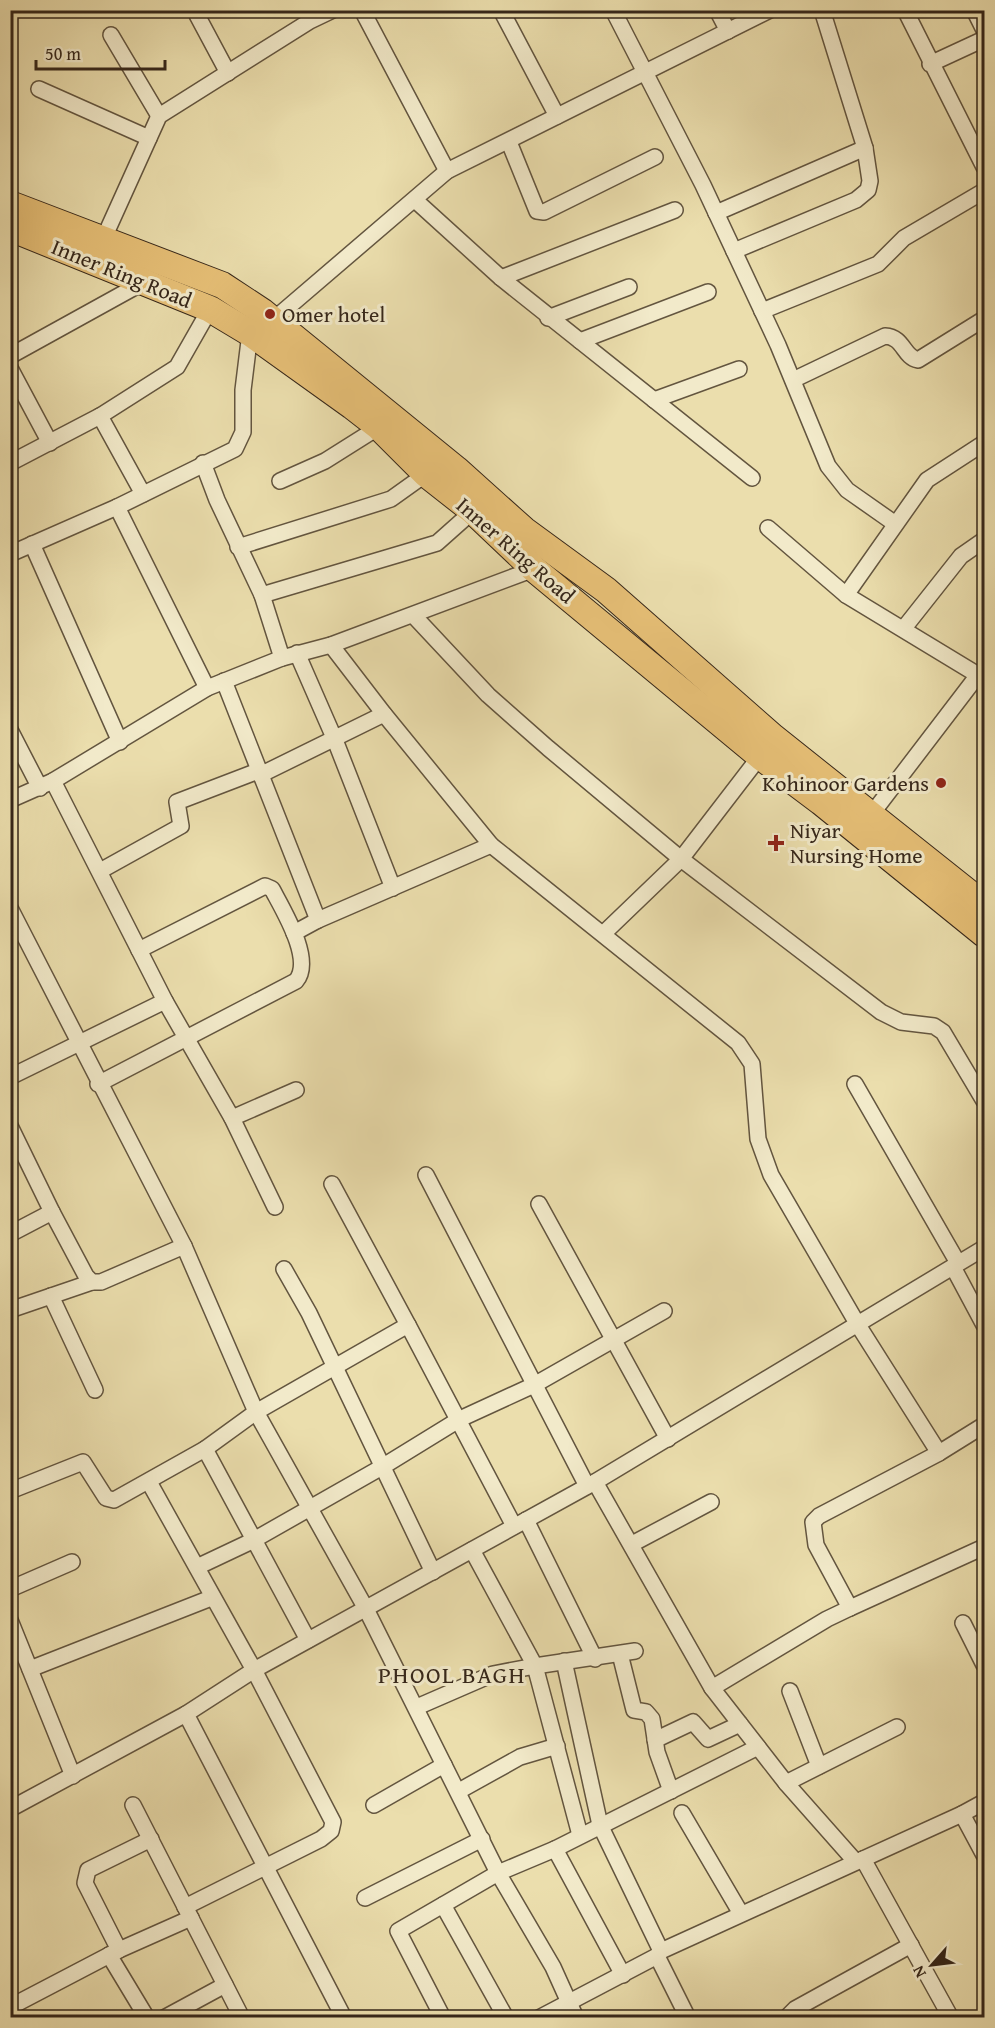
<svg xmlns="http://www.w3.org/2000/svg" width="995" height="2028" font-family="'Gentium Book Plus',serif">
<rect width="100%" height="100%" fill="#ebdead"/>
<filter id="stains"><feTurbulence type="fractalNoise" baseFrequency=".00333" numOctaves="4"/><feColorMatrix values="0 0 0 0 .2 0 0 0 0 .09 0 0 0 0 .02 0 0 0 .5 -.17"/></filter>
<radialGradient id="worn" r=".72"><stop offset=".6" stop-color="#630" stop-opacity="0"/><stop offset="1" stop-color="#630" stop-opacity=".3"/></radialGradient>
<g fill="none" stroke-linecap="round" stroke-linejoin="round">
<g stroke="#63553f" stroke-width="18">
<g id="minor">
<polyline points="362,10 447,171"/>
<polyline points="501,10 557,116"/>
<polyline points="613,10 703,185 778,345 828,466 847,490 894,523"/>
<polyline points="717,10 728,31"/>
<polyline points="905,10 984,167"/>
<polyline points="974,10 984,30"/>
<polyline points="197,15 228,73"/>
<polyline points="111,35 159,116"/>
<polyline points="930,64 984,39"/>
<polyline points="39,89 149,138"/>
<polyline points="509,142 537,211 544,212 655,157"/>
<polyline points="415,200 501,278 752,478"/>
<polyline points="716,213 865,148"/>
<polyline points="103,240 159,116 310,21 333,10"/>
<polyline points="734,251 856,200 868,190 870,181 865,148 822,10"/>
<polyline points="501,278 675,210"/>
<polyline points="762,311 878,264 904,238 984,191"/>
<polyline points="548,318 629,287"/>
<polyline points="272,321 447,171 770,10"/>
<polyline points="580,341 708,292"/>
<polyline points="10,356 144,282"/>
<polyline points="10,368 50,443"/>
<path d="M 793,380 L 885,336 C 904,337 903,357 918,360 L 984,319"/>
<polyline points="654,400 739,369"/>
<polyline points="100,416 143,494"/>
<polyline points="10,463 100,416 177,367 210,309"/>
<polyline points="203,463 217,500 262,595 282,658"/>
<polyline points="280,481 325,461 379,427"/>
<polyline points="117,507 207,688"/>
<polyline points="768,528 846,595 978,675 871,815"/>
<polyline points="32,544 120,742"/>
<polyline points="238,547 391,499 426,474"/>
<polyline points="10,554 117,507 235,449 243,432 243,390 250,333"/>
<polyline points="262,595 437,543 473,511"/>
<polyline points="846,595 927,480 984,443"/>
<polyline points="414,616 488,695 548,748 681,859 881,1012 901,1022 934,1026 943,1032 984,1101"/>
<polyline points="904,628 961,556 984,540"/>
<polyline points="331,645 384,714 491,845 738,1043 752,1064 758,1139 771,1175 858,1325 939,1453"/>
<polyline points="297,653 335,740 393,888"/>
<polyline points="224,681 318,920"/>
<polyline points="10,730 40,788"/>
<polyline points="260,775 384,714"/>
<polyline points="53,781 165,1001 232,1118 275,1207"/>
<polyline points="10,800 53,781 207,688 282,658 331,645 534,569"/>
<polyline points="100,871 181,826 177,802 258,771"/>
<polyline points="10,908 184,1246 256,1412 365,1607 498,1873 553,1967 576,2018"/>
<polyline points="294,933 318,920 491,845"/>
<polyline points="604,933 681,859 764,751"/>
<polyline points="10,1077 165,1001"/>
<path d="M 98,1084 L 296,981 C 314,960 283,910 272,889 L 265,886 L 139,950"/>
<polyline points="855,1084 958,1263"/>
<polyline points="232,1118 296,1090"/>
<polyline points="10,1126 52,1212 86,1276 92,1282 101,1282 184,1246"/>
<polyline points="426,1175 587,1486"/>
<polyline points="332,1184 408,1325"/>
<polyline points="539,1204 668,1439"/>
<polyline points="10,1234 52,1212"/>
<polyline points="953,1267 984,1325"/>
<polyline points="284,1269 309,1313 433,1572"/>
<polyline points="51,1296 95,1390"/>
<polyline points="10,1310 92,1282"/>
<polyline points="205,1449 308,1640"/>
<polyline points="149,1482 254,1670 333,1822 331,1831 321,1839 185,1907"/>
<polyline points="595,1482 712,1688"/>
<polyline points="10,1491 83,1462 106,1498 114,1500 205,1449 256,1412 408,1325 514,1526"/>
<polyline points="526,1520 595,1659"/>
<polyline points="632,1544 711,1502"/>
<polyline points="472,1550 535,1666 635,1651"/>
<polyline points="197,1567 252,1541 382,1467 460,1419 534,1385 664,1311"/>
<polyline points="10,1589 72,1562"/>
<polyline points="850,1608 984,1547"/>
<polyline points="10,1620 73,1776"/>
<polyline points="963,1623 984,1665"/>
<polyline points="620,1654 634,1710 646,1712 652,1719 657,1752 671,1791"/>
<polyline points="564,1661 600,1825 661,1951"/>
<polyline points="30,1669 211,1598"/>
<polyline points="790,1691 819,1766"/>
<polyline points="417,1707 493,1674 535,1666 580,1835"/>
<polyline points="655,1740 693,1722 708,1739 740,1724"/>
<polyline points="786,1783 897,1727"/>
<polyline points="459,1791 520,1757 557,1746"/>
<polyline points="133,1805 242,2018"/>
<polyline points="374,1805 444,1765"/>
<polyline points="10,1809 186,1714"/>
<polyline points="682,1813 740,1912"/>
<polyline points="962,1814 984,1855"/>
<polyline points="555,1849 623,1975"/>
<polyline points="863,1859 951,2018"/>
<polyline points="855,1861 786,1783 712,1688 827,1619 850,1608 816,1545 813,1522 819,1516 939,1453 984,1425"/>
<polyline points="365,1898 482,1839"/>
<polyline points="443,1905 506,2018"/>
<polyline points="119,1950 85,1883 88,1870 151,1839"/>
<polyline points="109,1955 147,2018"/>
<polyline points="657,1956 688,2018"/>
<polyline points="10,2007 119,1950 191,1918"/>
<polyline points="164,2018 225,1985"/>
<polyline points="344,2018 186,1714 254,1670 595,1482 984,1248"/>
<polyline points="443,2018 398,1931 498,1873 555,1849 758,1747"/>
<polyline points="539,2018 657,1956 661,1951 962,1814 984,1802"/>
<polyline points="786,2018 795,2009 911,1945"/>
</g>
</g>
<g stroke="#36271a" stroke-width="28">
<g id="trunk">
<polyline points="10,204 222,285 263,312 456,469 524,530 606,590 773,737 984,905"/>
<polyline points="10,228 210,309 250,333 352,406 379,427 426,474 473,511 534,569 761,757 821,802 984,934"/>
</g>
</g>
<use href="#minor" stroke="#f2eaca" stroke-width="15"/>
<use href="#trunk" stroke="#e6bf76" stroke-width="26"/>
</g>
<g fill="#8f2418" stroke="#f2eaca" stroke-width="2">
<circle cx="270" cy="314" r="6"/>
<circle cx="941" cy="783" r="6"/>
<path d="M773 834h6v6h6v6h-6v6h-6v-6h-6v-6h6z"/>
</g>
<g text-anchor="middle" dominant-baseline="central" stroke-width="6" stroke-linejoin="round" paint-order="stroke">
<g font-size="22" fill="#36271a" stroke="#f2eaca">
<text transform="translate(122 273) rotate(22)">Inner Ring Road</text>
<text transform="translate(516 550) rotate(41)">Inner Ring Road</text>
</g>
<g font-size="22" fill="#36271a" stroke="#f2eaca" text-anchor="start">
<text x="282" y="314">Omer hotel</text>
<text x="929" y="783" text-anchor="end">Kohinoor Gardens</text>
<text x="790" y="830">Niyar<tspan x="790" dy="25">Nursing Home</tspan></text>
</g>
<g font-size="24" letter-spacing="1.5" fill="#36271a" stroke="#f2eaca">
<text x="452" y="1674">PHOOL BAGH</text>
</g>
</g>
<rect width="995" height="2028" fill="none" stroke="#ebdead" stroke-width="36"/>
<rect x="12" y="12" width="971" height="2004" fill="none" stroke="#36271a" stroke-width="3"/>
<rect x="18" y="18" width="959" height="1992" fill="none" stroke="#36271a" stroke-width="1.5"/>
<g transform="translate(932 1965) rotate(242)" stroke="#f2eaca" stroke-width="4.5" paint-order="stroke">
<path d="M0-4.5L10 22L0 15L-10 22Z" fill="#36271a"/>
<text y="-9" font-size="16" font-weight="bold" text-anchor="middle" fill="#36271a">N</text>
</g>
<path d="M36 60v9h129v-9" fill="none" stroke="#36271a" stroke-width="3"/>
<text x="45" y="60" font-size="18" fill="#36271a" stroke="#f2eaca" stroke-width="4.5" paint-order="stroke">50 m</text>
<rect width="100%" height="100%" filter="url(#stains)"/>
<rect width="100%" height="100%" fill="url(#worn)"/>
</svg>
